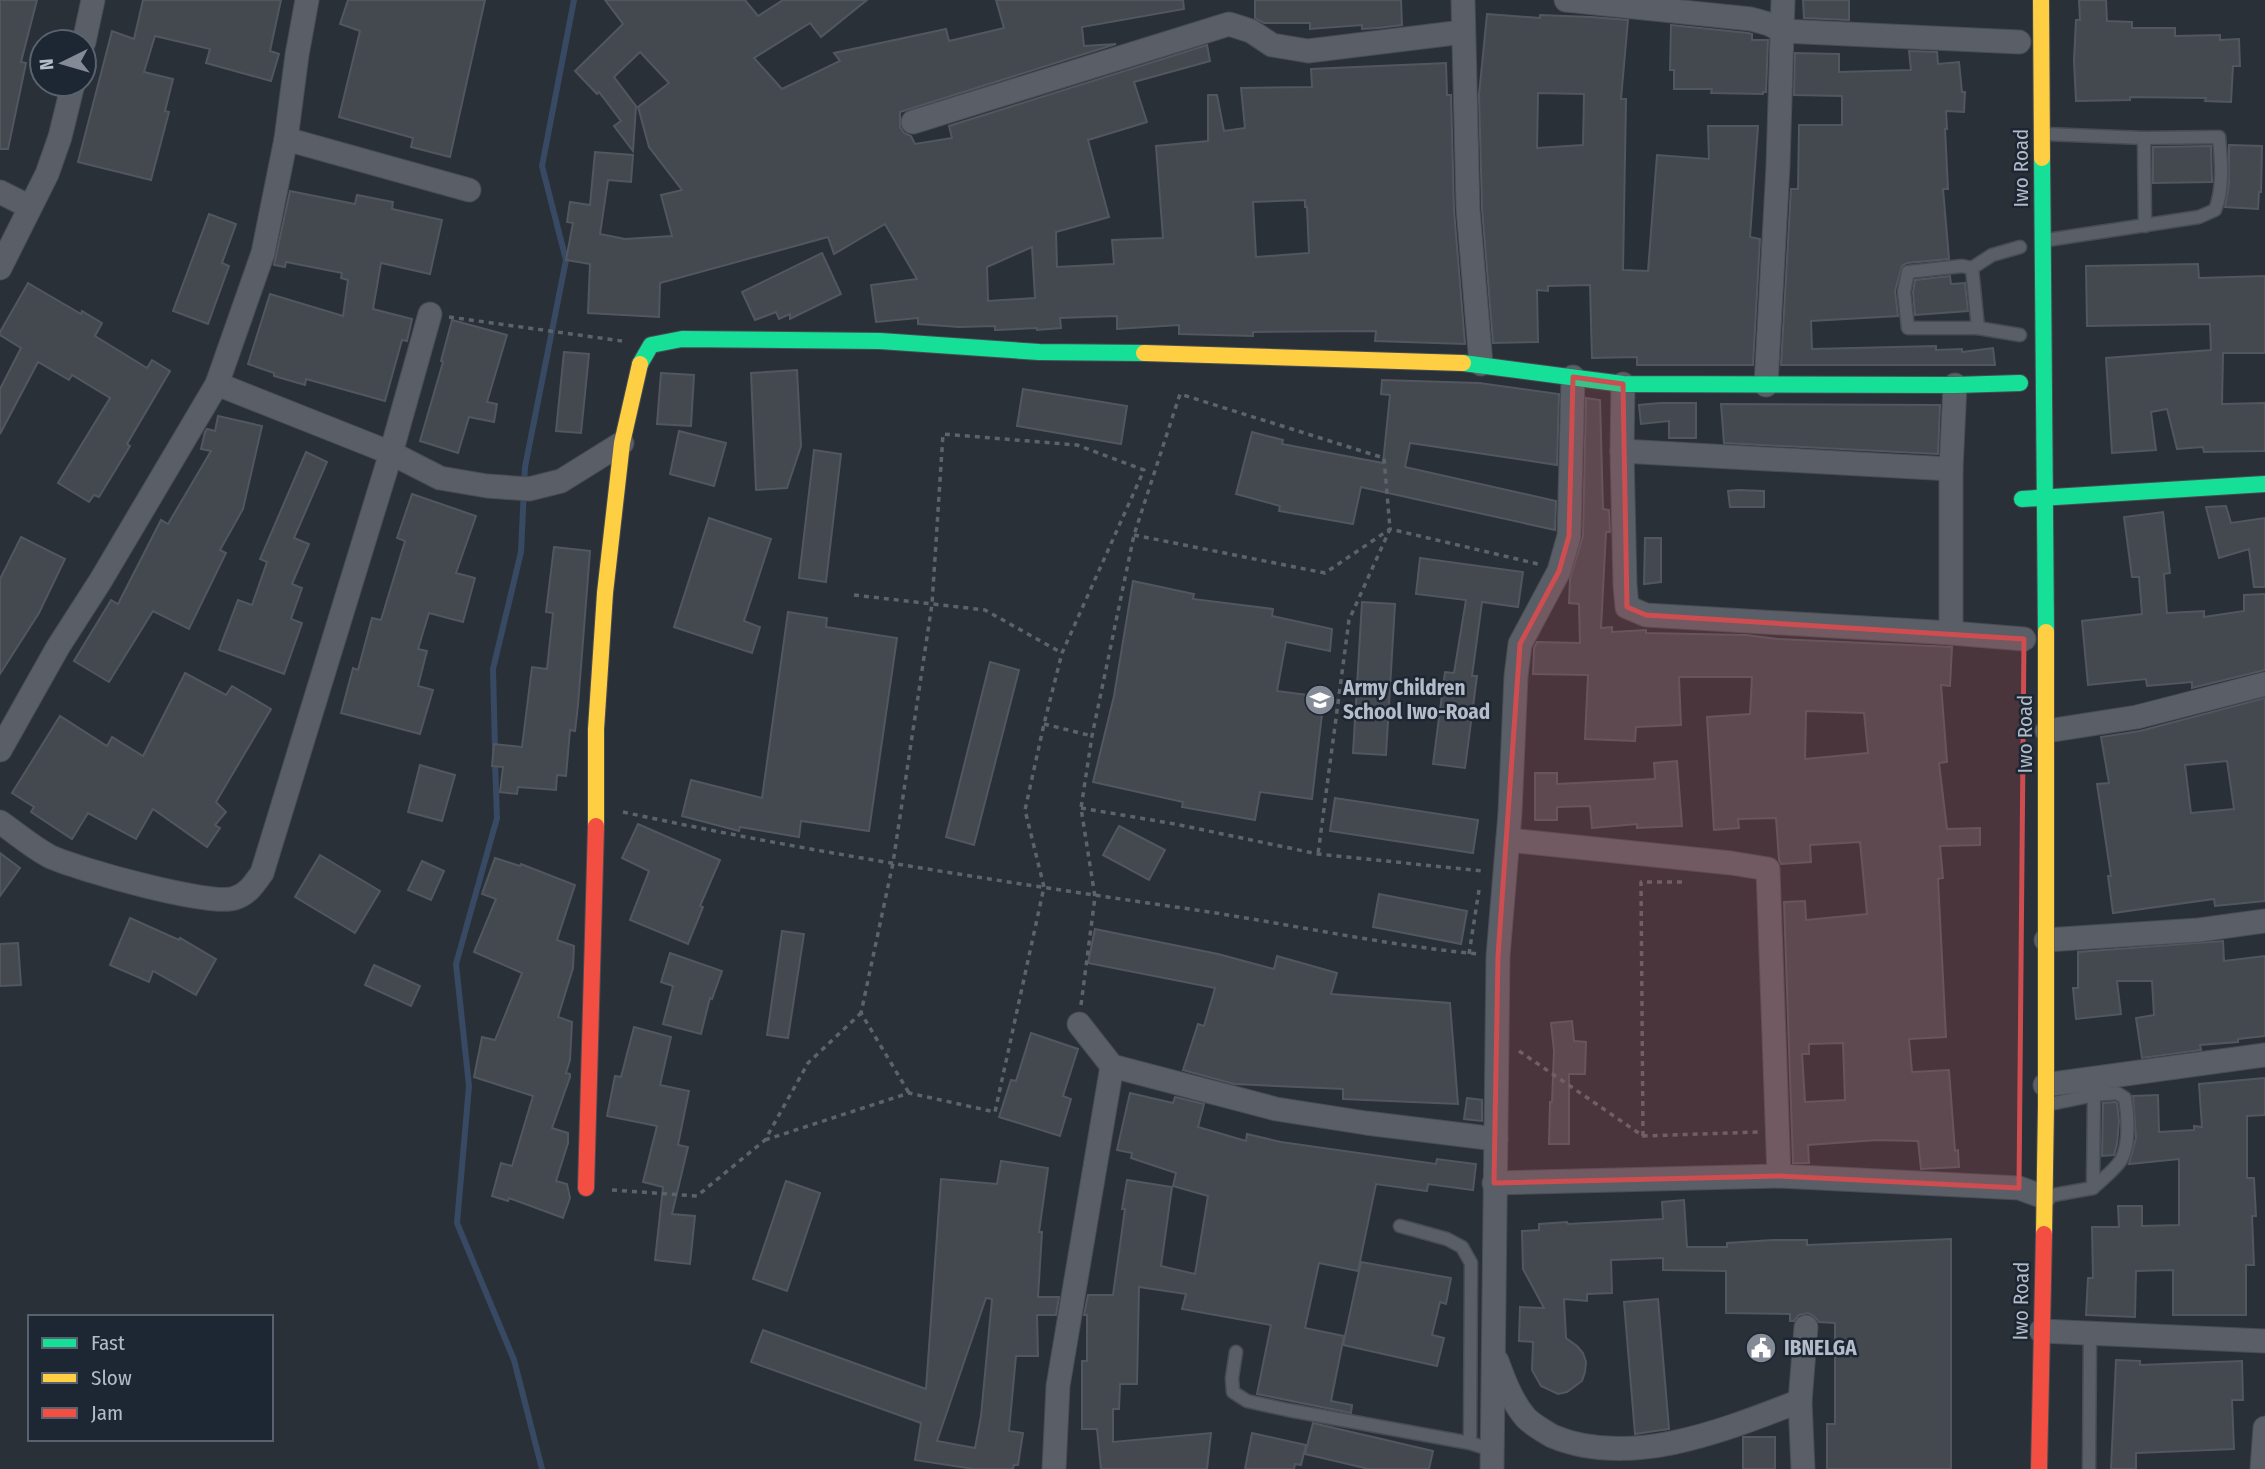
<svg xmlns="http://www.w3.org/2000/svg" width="2265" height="1469" font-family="'Fira Sans Condensed',sans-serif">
<rect width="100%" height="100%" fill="#2a3038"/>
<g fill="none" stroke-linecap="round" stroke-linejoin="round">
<g stroke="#384963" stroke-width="6">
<polyline points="495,750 493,669 521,552 525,467 566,260 542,166 574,0"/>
<polyline points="495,761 497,818 456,964 469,1086 457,1223 514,1360 542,1469"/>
</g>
</g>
<g fill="#444950" stroke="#52575f" stroke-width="2" fill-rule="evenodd">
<polygon points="0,0 37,0 21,62 26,63 8,149 0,149"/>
<polygon points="143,0 281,0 270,51 279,54 271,81 206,63 210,49 155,36 144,72 173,79 165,111 169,112 151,180 78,162 112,31 134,39"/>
<polygon points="348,0 485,0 450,157 411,147 413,138 339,117 360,31 340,24"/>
<path d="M 605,0 L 745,0 L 758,16 L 783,0 L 867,0 L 821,37 L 810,23 L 754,58 L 782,89 L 840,61 L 834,53 L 946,29 L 949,41 L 1004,28 L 996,0 L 1183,0 L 1184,9 L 1082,27 L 1084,46 L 1116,44 L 900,112 L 900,127 L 904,133 L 911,136 L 915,144 L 952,138 L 949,126 L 1207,45 L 1210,61 L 1134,82 L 1147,122 L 1088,140 L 1109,217 L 1056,232 L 1057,267 L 1114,264 L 1112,240 L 1163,238 L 1156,146 L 1208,141 L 1208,95 L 1217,95 L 1224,131 L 1245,128 L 1241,88 L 1312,87 L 1311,69 L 1446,63 L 1447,95 L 1451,95 L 1454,210 L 1465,344 L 1375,341 L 1376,331 L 1253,332 L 1253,336 L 1179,334 L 1179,325 L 1117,329 L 1117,316 L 1060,318 L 1061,328 L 1037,330 L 1037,328 L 997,330 L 995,330 L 995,326 L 959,327 L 918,324 L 918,318 L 876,322 L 871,285 L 917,279 L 885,224 L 834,254 L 828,237 L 660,283 L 659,317 L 588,313 L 590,264 L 566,260 L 573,223 L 567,222 L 570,202 L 590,205 L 595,152 L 633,155 L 631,182 L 608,180 L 600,234 L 625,239 L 672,236 L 661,195 L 682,190 L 649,147 L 638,107 L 669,83 L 640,52 L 614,77 L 636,106 L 633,151 L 614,126 L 621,121 L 599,92 L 597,94 L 575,71 L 623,24 ZM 1305,200 L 1305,207 L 1307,207 L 1309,253 L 1256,257 L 1253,202 ZM 1032,247 L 1035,298 L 988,301 L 987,267 Z"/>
<polygon points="1255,0 1401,0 1402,25 1378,28 1362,29 1362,25 1310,29 1310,23 1264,23 1255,18"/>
<polygon points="1803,0 1849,0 1849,20 1804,18"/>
<polygon points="2079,0 2106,0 2107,21 2132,22 2132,28 2175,28 2175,36 2220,35 2220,40 2239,39 2240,66 2233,66 2231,102 2205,101 2206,98 2130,97 2130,100 2076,101 2074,61 2076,20 2080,20"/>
<path d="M 1487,14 L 1540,18 L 1540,15 L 1591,17 L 1628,20 L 1621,99 L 1626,99 L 1623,270 L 1648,271 L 1657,155 L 1709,159 L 1708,126 L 1758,126 L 1750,237 L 1760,239 L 1753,365 L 1637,365 L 1637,357 L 1592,358 L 1590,285 L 1548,286 L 1548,291 L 1537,290 L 1538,342 L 1493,343 L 1482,208 L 1479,95 ZM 1538,93 L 1584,94 L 1583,145 L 1537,148 Z"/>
<polygon points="1671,25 1748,33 1752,34 1752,40 1768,40 1766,92 1763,92 1763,94 1711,93 1712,89 1674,89 1674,70 1670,70"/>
<polygon points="1909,51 1937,52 1938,64 1959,62 1962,92 1965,92 1964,112 1946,111 1947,129 1945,129 1948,189 1943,189 1949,259 1907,263 1902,266 1895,291 1898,316 1811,321 1812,349 1936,346 1936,350 1962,349 1962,352 1993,348 1995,365 1781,365 1791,189 1798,189 1799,125 1842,125 1842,96 1794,95 1795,53 1839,54 1839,72 1911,70"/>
<polygon points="2229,145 2262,146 2261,192 2259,192 2258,209 2225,207 2229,184"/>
<polygon points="2211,146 2212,182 2153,183 2153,147"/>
<polygon points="290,191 355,204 357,195 393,202 392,209 442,220 430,274 381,263 373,309 412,319 407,341 402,340 385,401 306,379 305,385 274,376 274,373 248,364 270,294 343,316 348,280 341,278 342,273 286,262 285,267 274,265"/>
<polygon points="209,214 236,224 222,263 229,266 208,324 173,311"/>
<polygon points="822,253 841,294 790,319 790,314 779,319 776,312 755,320 742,292"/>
<polygon points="2198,264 2199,278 2265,276 2265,353 2223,353 2222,404 2265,403 2265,451 2204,452 2203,447 2177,449 2167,409 2151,412 2156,450 2112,453 2106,358 2211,350 2210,324 2087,326 2086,266"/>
<polygon points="1950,276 1951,284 1965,283 1968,311 1915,315 1913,292 1915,280"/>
<polygon points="28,283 81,314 82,311 102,323 95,336 147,368 152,360 170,371 127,444 130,446 99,497 94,495 89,502 58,483 110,398 72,375 69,380 38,362 0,434 0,389 21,348 0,335 0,332"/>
<polygon points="452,320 507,335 487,402 497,404 494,422 469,417 458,453 420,441 443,362 441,361"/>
<polygon points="564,352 589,354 581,433 556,431"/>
<polygon points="797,370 801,446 787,488 756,490 751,373"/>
<polygon points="661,373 694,375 691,426 657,424"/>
<polygon points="1382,380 1479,383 1559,394 1557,465 1410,443 1405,467 1556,501 1555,530 1361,487 1353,524 1279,511 1280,506 1236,494 1252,432 1283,440 1282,444 1383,463 1390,395 1381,394"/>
<polygon points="1023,389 1127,406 1121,444 1017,426"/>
<path d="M 1586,398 L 1600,400 L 1603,509 L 1609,510 L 1610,532 L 1606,532 L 1601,628 L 1612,627 L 1612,632 L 1646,630 L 1646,633 L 1746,635 L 1778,639 L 1952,647 L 1950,686 L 1941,685 L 1947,762 L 1939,763 L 1947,829 L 1980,828 L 1980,845 L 1940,846 L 1943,878 L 1938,879 L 1946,1037 L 1909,1039 L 1912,1072 L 1949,1070 L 1955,1151 L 1958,1150 L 1959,1167 L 1921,1169 L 1918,1141 L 1877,1140 L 1808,1145 L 1809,1163 L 1793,1163 L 1784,902 L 1805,901 L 1806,920 L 1867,914 L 1860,842 L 1810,845 L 1811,862 L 1781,864 L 1779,860 L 1776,818 L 1738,819 L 1739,828 L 1714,830 L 1707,717 L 1750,714 L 1752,677 L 1679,677 L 1681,725 L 1636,727 L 1635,741 L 1585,739 L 1588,675 L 1533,674 L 1534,648 L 1537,642 L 1580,643 L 1579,604 L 1569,603 L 1570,579 L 1583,536 ZM 1806,711 L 1864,713 L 1868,753 L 1805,759 ZM 1843,1043 L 1845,1100 L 1805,1102 L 1802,1054 L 1809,1054 L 1809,1044 Z"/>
<polygon points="1660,403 1696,403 1696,438 1669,438 1669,421 1641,424 1639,405"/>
<polygon points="1721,404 1940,405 1938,454 1724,443"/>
<polygon points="218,416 262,426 243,509 220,550 226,553 189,629 153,611 109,682 74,661 111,600 118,604 161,520 168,524 211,451 201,449 205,432 207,429 215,431"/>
<polygon points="679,431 726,443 714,486 670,474"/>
<polygon points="814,450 841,454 826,582 799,578"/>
<polygon points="306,452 327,462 294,538 309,544 292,584 302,588 291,619 302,623 284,674 219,650 238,600 252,605 267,562 260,559"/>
<polygon points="1738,490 1764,491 1764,507 1730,507 1728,491"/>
<polygon points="412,494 476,516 456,573 475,578 463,622 429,613 418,649 427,651 418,686 433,690 420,734 341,713 353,668 358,670 372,618 381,620 405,541 397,538"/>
<polygon points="2226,506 2231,523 2265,518 2265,587 2254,587 2249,549 2219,558 2206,507"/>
<polygon points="2163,512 2170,573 2164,574 2167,613 2204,611 2204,617 2244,611 2244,595 2265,594 2265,670 2192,688 2192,682 2147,686 2146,679 2088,685 2082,621 2142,614 2139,577 2132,577 2124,517"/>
<polygon points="709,518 771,539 744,621 760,627 752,653 674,627"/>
<polygon points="21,537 65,559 39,613 0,674 0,579"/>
<polygon points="1645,538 1661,538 1661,582 1644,584"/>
<polygon points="554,547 590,551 578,705 575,731 570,730 566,776 557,775 556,790 518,787 517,794 500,792 503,767 492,766 494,744 522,747 532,667 547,669 553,613 546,612"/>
<polygon points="1420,558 1523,572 1518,607 1482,602 1472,676 1477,676 1465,768 1433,764 1445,672 1454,673 1466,600 1416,594"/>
<polygon points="1133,581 1194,594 1193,599 1273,609 1272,616 1332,629 1330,651 1286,642 1277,691 1324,697 1312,799 1260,792 1255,820 1182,807 1183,802 1093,782 1114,696"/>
<polygon points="1362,602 1395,604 1386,755 1353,753"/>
<polygon points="788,612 827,618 826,627 897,638 869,831 801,821 799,837 740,827 739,831 682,816 691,780 762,798"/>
<polygon points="990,662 1019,670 974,845 946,837"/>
<polygon points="185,673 226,695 232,686 271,709 216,802 226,812 215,825 220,828 207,847 153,809 136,839 88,813 72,839 31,812 34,807 12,793 60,716 107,746 112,737 143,756"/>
<path d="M 2265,698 L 2265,901 L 2215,906 L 2214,899 L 2113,913 L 2108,876 L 2111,876 L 2097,784 L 2109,783 L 2101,737 L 2140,731 ZM 2227,761 L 2234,809 L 2191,813 L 2185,765 Z"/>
<polygon points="1677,761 1682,826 1637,828 1637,824 1592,828 1590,806 1557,807 1557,820 1535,820 1535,773 1557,773 1557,784 1655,779 1654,763"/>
<polygon points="420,765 455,775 442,821 408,812"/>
<polygon points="1335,798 1478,820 1473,853 1330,831"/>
<polygon points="638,824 720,860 700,906 703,907 688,944 630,920 649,871 622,858"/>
<polygon points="1119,826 1165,850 1149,880 1103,855"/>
<polygon points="0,853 20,868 0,896"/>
<polygon points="320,855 380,891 355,933 295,897"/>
<polygon points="495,858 520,866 521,864 575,885 557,940 574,946 573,968 558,1017 572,1022 570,1060 566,1073 570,1074 570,1077 552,1128 568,1133 568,1143 556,1181 567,1184 570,1198 563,1218 509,1198 508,1201 492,1196 501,1163 512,1166 533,1096 474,1077 482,1037 495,1040 522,973 474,952 496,899 482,894"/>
<polygon points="422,861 444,871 431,900 408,890"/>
<polygon points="1379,894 1467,911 1461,944 1373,927"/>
<polygon points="130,918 179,940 180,938 216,959 196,995 153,971 149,982 110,965"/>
<polygon points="1095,929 1218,954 1274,969 1277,956 1337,973 1331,994 1450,1003 1458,1104 1343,1099 1343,1089 1234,1084 1183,1070 1198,1024 1204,1026 1215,988 1088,963"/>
<polygon points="782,931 804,934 788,1038 767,1035"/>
<polygon points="2223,941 2224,961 2265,956 2265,1036 2238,1039 2238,1042 2200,1045 2201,1050 2142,1058 2136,1018 2154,1015 2152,981 2117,981 2121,1014 2076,1019 2073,988 2078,988 2078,952"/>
<polygon points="18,943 21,985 0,986 0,944"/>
<polygon points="670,953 722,971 712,999 710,998 701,1034 663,1024 673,986 661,982"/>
<polygon points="374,965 420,986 411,1006 365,985"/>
<polygon points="1572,1021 1574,1041 1586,1042 1585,1074 1569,1074 1569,1144 1549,1144 1550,1102 1552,1102 1554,1051 1551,1023"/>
<polygon points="634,1027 671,1037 660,1085 689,1091 678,1145 688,1147 672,1214 695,1216 690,1264 655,1260 663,1187 643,1182 657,1126 607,1116 615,1076 621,1077"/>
<polygon points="1031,1033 1078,1049 1063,1096 1071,1099 1060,1136 999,1117 1011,1080 1016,1081"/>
<polygon points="2265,1078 2265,1115 2247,1116 2247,1178 2254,1178 2256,1216 2252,1216 2254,1265 2246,1265 2246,1315 2173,1315 2173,1270 2136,1271 2135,1317 2086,1315 2088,1278 2093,1278 2092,1227 2119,1227 2118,1206 2142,1206 2142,1226 2179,1225 2179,1159 2129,1164 2136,1138 2133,1096 2158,1095 2159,1132 2194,1130 2194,1126 2202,1127 2199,1084"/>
<polygon points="1130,1093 1173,1103 1175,1097 1204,1104 1198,1127 1246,1141 1247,1134 1281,1142 1436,1164 1437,1159 1476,1164 1473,1190 1428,1184 1427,1191 1376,1184 1358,1271 1319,1263 1305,1328 1344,1336 1331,1401 1352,1405 1351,1413 1257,1394 1271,1325 1182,1309 1186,1294 1139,1287 1137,1384 1120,1384 1119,1409 1113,1409 1113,1442 1211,1433 1207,1469 1101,1469 1097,1429 1082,1429 1082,1361 1087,1361 1087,1315 1084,1315 1088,1295 1113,1295 1125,1209 1122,1209 1127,1180 1172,1187 1161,1266 1195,1274 1208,1196 1173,1186 1176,1173 1131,1158 1132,1153 1117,1150"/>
<polygon points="1467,1098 1482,1100 1482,1121 1464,1119"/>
<polygon points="2115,1102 2117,1103 2119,1121 2117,1144 2114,1155 2102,1156 2103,1103"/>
<path d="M 1001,1161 L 1048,1168 L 1039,1232 L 1042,1232 L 1038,1297 L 1059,1297 L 1056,1315 L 1037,1315 L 1038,1356 L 1016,1356 L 1009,1431 L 1023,1433 L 1018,1465 L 1014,1465 L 1013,1469 L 974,1469 L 915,1460 L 921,1423 L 751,1362 L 763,1330 L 926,1389 L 941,1179 L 997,1184 ZM 986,1298 L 992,1299 L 981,1416 L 975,1448 L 937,1441 Z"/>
<polygon points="786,1181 820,1193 787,1291 753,1279"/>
<polygon points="1684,1200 1687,1247 1727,1247 1727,1243 1773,1240 1807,1240 1807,1245 1951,1239 1951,1469 1827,1469 1827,1424 1835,1424 1835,1323 1819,1322 1814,1316 1808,1313 1799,1315 1794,1321 1790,1321 1790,1314 1726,1313 1726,1271 1663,1270 1663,1258 1611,1260 1612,1293 1587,1294 1587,1301 1564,1299 1566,1338 1577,1346 1583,1353 1586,1362 1585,1372 1582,1381 1567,1392 1558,1394 1541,1386 1532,1370 1533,1342 1519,1341 1520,1307 1544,1308 1523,1269 1522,1231 1539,1230 1539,1224 1567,1222 1568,1224 1663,1219 1662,1202"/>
<polygon points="1361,1262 1451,1278 1446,1304 1440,1302 1432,1335 1444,1338 1437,1366 1343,1345"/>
<polygon points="1658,1299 1669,1429 1635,1434 1624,1302"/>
<polygon points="2116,1360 2140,1361 2140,1365 2242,1361 2243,1400 2232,1400 2234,1449 2136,1453 2136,1469 2111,1469"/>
<polygon points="1313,1423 1433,1451 1429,1469 1369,1469 1305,1454"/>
<polygon points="1252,1433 1306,1445 1301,1465 1295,1464 1294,1469 1245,1469"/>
<rect x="1743" y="1437" width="32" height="32"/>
</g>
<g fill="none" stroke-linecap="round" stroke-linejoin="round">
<g stroke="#484c53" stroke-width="15">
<g id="lane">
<path d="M 2045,134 L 2144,138 L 2219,137 C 2221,160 2224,188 2215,210 L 2199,217 L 2047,240"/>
<polyline points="2144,138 2145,226"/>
<polyline points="2020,247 1992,255 1972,268 1962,266 1908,272 1904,292 1908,328 1978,328 2020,335"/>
<polyline points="1972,268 1978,328"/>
<path d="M 2093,1188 C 2101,1180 2115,1170 2121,1160 C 2130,1144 2128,1115 2125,1098 L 2117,1093 L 2094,1095"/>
<polyline points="2048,1196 2093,1188 2094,1095 2050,1104"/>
<polyline points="1400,1226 1447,1239 1462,1247 1471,1263 1470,1443"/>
<polyline points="1236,1352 1232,1378 1233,1392 1247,1401 1288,1410 1470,1443 1492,1450"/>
<polyline points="2089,1469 2090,1333"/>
</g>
</g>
<g stroke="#484c53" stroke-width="25">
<g id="street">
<polyline points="1463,0 1468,209 1481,364"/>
<polyline points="1566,0 1751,19 1769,24 1783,31 2019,42"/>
<polyline points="84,42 93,0"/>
<polyline points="913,122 1229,24 1251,31 1272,45 1308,51 1463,32"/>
<polyline points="286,139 469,190"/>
<polyline points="0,192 30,207"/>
<polyline points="0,268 47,174 60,137 73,84"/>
<polyline points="217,384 391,453 440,478 487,486 529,489 561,481 622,443"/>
<polyline points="1623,384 1622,451 1625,585 1627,607 1646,615 1951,633 2024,639"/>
<polyline points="1766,385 1778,166 1783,0"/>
<polyline points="1622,451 1951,469"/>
<polyline points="1951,633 1951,469 1955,385"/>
<polyline points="2047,731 2137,717 2265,684"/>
<polyline points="0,750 58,647 101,580 217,384 263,253 286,139 297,55 307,0"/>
<path d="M 0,822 C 16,833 32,847 49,856 C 76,869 211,907 235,898 C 248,894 254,884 262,873 L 391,453 L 430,314"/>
<polyline points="1508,840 1731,863 1768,869 1779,1176"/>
<polyline points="2046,940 2199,930 2265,921"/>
<polyline points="1079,1024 1112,1066 1276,1109 1366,1123 1496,1139"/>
<polyline points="2045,1085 2265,1055"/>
<polyline points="1494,1183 1779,1176 2019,1188 2044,1197"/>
<polyline points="2041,1331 2265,1341"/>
<path d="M 1497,1361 C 1504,1380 1512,1402 1526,1418 C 1533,1425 1544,1431 1552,1436 C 1630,1469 1725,1430 1800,1401"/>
<polyline points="1054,1469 1058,1386 1112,1066"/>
<polyline points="1492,1469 1498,956 1510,813 1516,676 1520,644 1559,571 1569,536 1573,377"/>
<polyline points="1803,1469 1800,1401 1806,1327"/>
<polyline points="2262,1469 2265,1428"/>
</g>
</g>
<g stroke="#484c53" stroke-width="18">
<g id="fast">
<polyline points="2042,158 2046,632"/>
<polyline points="1463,363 1623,384 1955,385 2020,383"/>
<polyline points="640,364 651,345 682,339 880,341 1039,352 1144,353"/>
<polyline points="2022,499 2265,484"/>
</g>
</g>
<g stroke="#484c53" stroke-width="18">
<g id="slow">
<polyline points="2041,0 2042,158"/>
<polyline points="1144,353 1463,363"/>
<polyline points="596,826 596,729 605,593 622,443 640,364"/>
<polyline points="2044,1234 2046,1105 2046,632"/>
</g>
</g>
<g stroke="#484c53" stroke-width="18">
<g id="jam">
<polyline points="586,1188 596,826"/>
<polyline points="2039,1469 2044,1234"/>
</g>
</g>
<g stroke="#5d636a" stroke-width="3.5" stroke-dasharray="5 5" stroke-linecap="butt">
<polyline points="449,317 622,341"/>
<polyline points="1134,535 1325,573 1390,529 1538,564"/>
<polyline points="854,595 985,610 1062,653"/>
<polyline points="1044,724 1092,736"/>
<polyline points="1081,808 1175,824 1318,854 1482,871"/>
<path d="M 623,812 C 812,853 1004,882 1196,910 C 1290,924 1383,945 1478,954"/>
<polyline points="1469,954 1479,890"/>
<polyline points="1081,1005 1095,897 1081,808 1092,736 1134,535 1180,394 1384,458 1390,529 1349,620 1318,854"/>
<polyline points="1519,1051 1643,1136 1758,1132"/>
<polyline points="1643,1136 1641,882 1684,882"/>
<polyline points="765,1140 909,1093 995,1112 1044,887 1025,810 1044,724 1062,653 1144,470 1077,445 943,434 932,604 893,863 861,1013 909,1093"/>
<polyline points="612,1190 697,1196 765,1140 808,1063 861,1013"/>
</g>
<use href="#lane" stroke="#5a5e66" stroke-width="12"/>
<use href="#street" stroke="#5a5e66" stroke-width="23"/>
<use href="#fast" stroke="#16e098" stroke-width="16"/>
<use href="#slow" stroke="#ffcf43" stroke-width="16"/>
<use href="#jam" stroke="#f24e42" stroke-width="16"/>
</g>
<path fill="#ce4d50" fill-opacity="0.2" stroke="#ce4d50" stroke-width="5" stroke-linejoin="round" d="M 1573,377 L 1623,384 L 1627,607 L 1646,615 L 2024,639 L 2019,1188 L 1779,1176 L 1494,1183 L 1498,956 L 1520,644 L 1559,571 L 1569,536 Z"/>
<defs>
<g id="school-disc" transform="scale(1.575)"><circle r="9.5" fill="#848b96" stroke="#1d2633"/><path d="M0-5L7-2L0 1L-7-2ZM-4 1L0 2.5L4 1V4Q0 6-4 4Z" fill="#fff"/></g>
<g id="civic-disc" transform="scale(1.575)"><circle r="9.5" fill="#848b96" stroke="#1d2633"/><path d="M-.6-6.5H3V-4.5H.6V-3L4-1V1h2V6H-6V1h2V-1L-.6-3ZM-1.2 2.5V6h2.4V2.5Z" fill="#fff"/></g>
</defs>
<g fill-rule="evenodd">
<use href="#school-disc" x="1320" y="700"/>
<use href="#civic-disc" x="1761" y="1348"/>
</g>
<g text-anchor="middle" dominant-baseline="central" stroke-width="5" stroke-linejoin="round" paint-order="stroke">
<g font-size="21" fill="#b4bcc9" stroke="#1d2633">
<text transform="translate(2021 168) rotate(-90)">Iwo Road</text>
<text transform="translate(2025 734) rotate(-90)">Iwo Road</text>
<text transform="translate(2021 1301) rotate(-89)">Iwo Road</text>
</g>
<g font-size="21" font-weight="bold" fill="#b4bcc9" stroke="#1d2633" text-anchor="start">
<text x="1343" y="688">Army Children<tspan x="1343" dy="24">School Iwo-Road</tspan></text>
<text x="1784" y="1348">IBNELGA</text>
</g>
</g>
<rect x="28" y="1315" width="245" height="126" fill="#1d2633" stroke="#59626f" stroke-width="2"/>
<rect x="42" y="1338" width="35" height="10" fill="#16e098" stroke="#59626f" stroke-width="2"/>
<text x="91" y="1350" font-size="21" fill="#b4bcc9">Fast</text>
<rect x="42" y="1373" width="35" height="10" fill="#ffcf43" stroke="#59626f" stroke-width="2"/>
<text x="91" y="1385" font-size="21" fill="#b4bcc9">Slow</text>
<rect x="42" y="1408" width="35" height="10" fill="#f24e42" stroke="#59626f" stroke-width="2"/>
<text x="91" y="1420" font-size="21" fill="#b4bcc9">Jam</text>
<g transform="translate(63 63) rotate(265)"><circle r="33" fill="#1d2633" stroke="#59626f" stroke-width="2"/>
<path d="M0-5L12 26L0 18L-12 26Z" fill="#848b96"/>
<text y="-10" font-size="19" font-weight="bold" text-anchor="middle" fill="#b4bcc9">N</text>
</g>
</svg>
